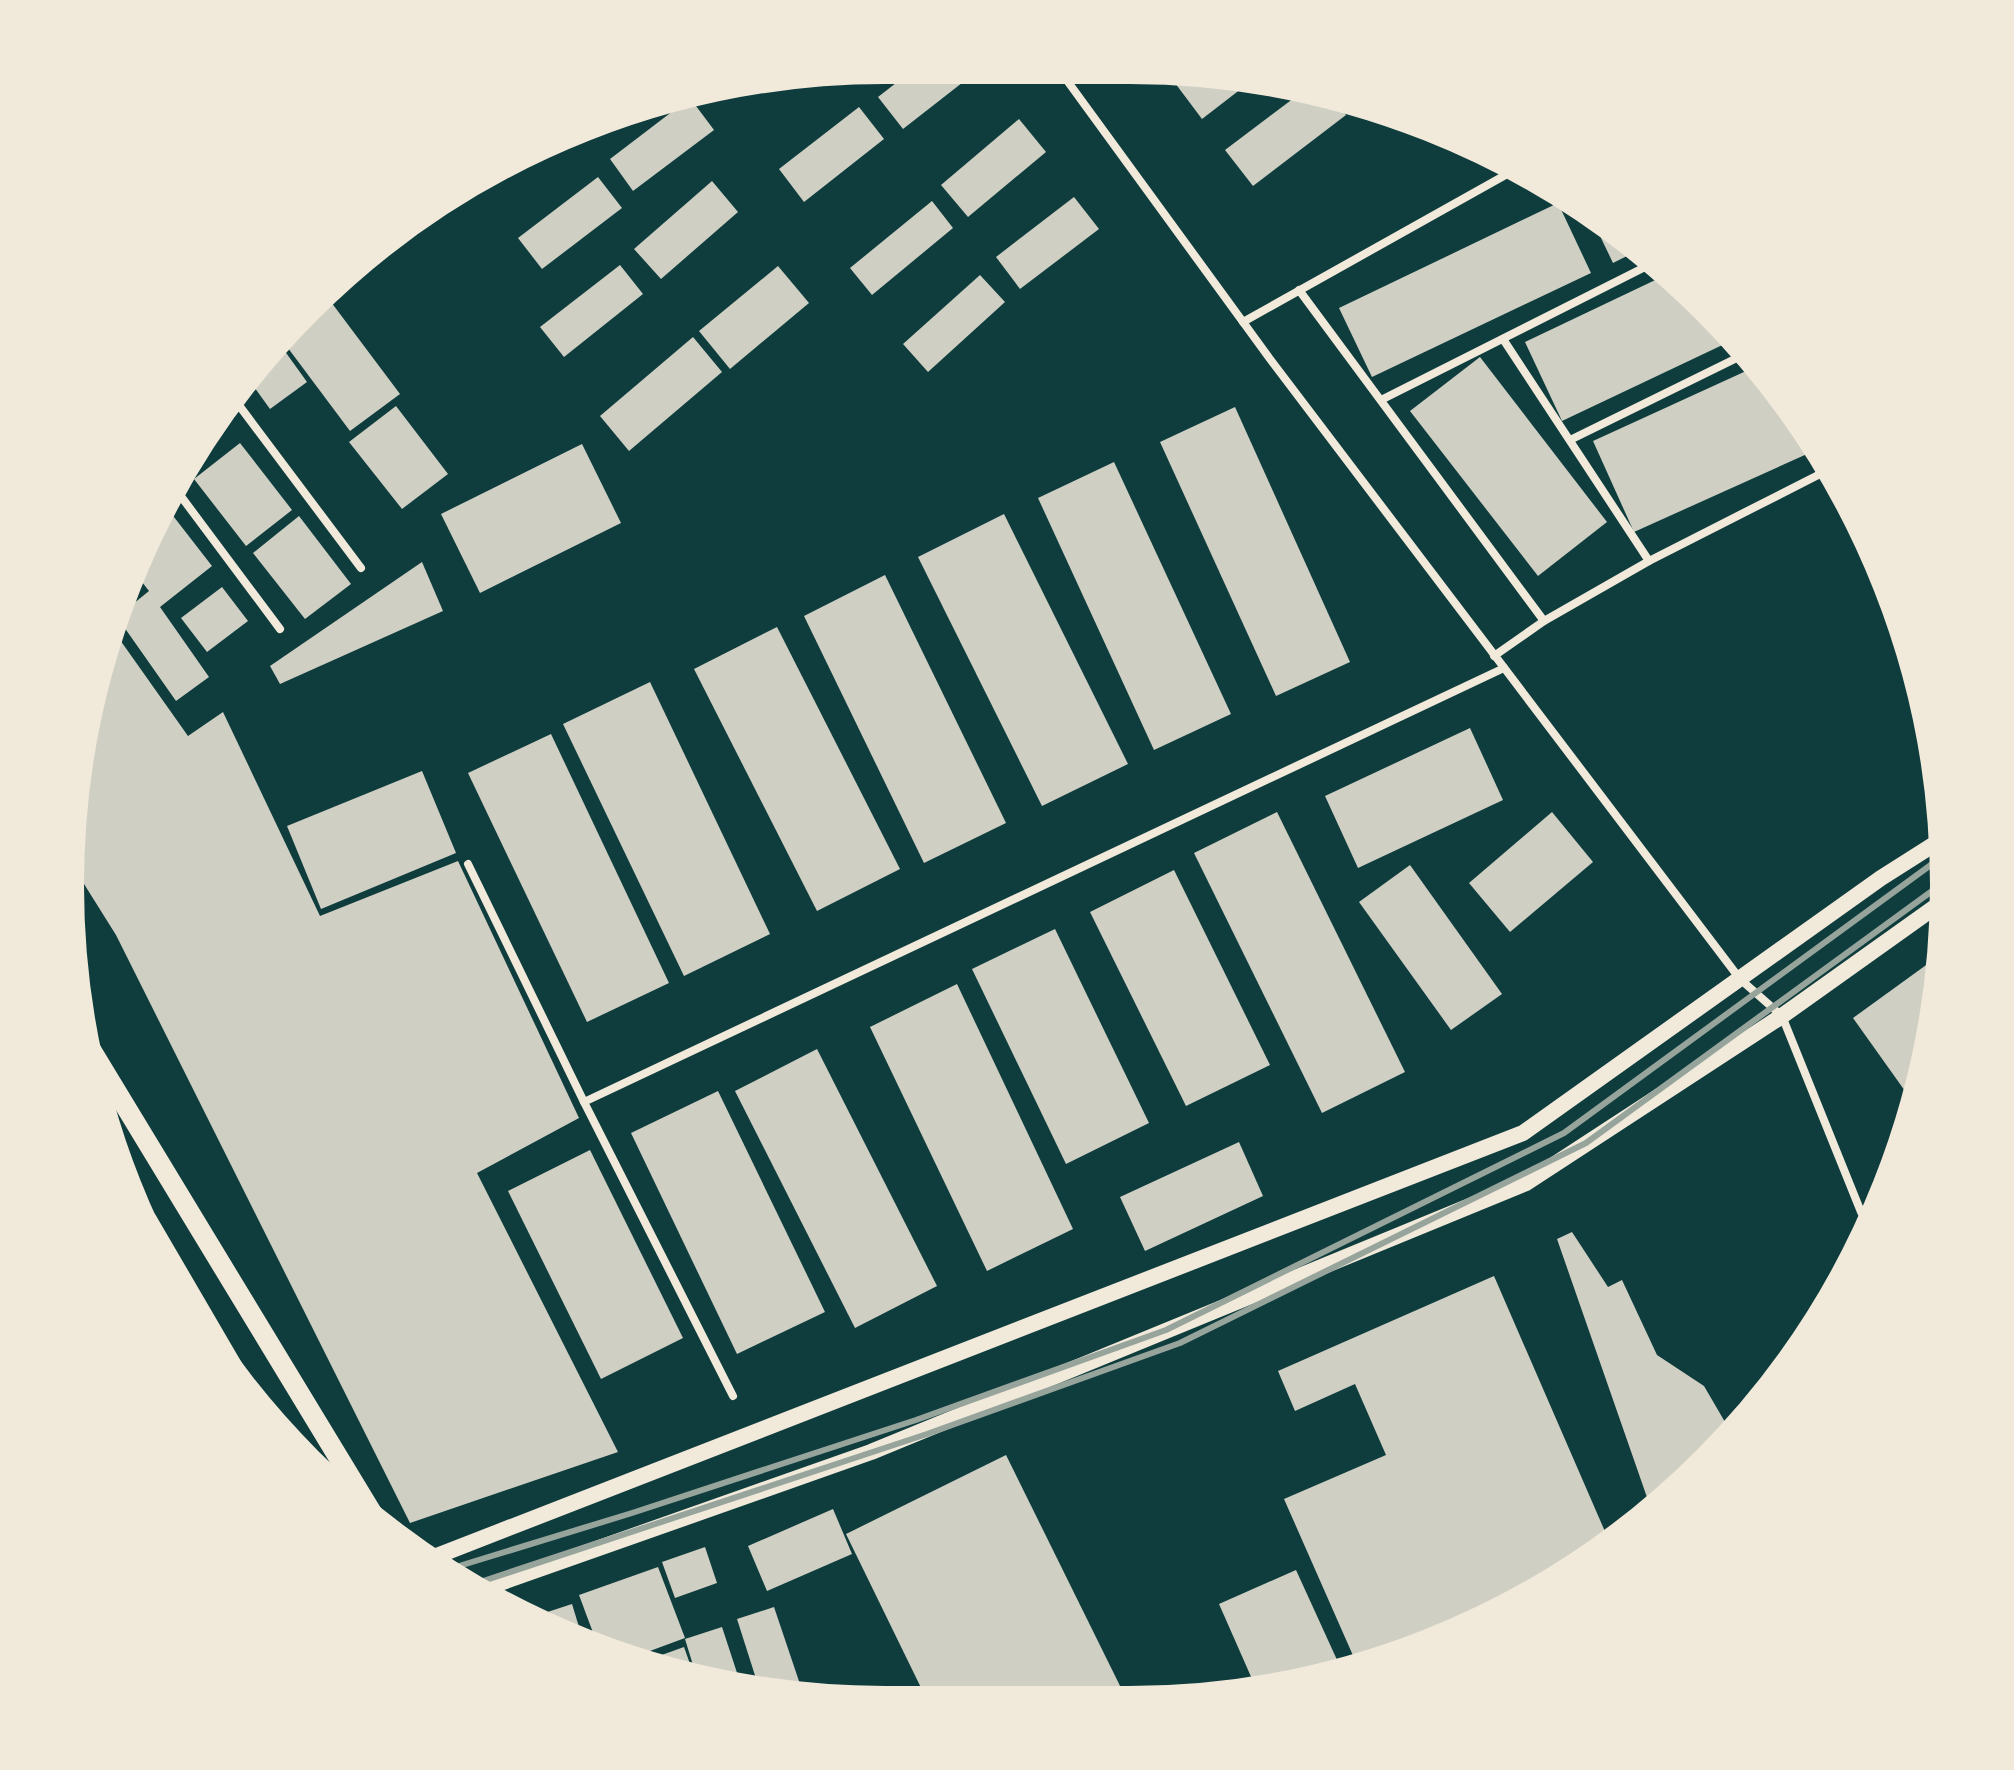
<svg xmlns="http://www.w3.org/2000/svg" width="2014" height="1770" font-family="Commissioner,sans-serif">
<rect width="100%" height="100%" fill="#0f3d3e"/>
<g fill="#cfcfc3">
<polygon points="914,69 976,72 903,129 878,97"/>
<polygon points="1179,79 1250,82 1202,119 1175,83"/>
<polygon points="1306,89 1332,97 1346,115 1253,186 1225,150"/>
<polygon points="690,98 714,130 633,191 610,159"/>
<polygon points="859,107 884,139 804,202 779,169"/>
<polygon points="1019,119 1046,152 968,217 941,185"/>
<polygon points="598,177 622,208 542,269 518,238"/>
<polygon points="712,181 738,212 661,279 634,249"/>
<polygon points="1074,197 1099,229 1020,289 996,257"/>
<polygon points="932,201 953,228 872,295 850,268"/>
<polygon points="1558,203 1591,273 1372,377 1339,308"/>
<polygon points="1590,215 1594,218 1639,250 1613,263"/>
<polygon points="620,265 643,294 564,357 540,327"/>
<polygon points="778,266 809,303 730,369 699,331"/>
<polygon points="1670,273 1733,340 1562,421 1525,342"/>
<polygon points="980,275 1005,302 928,372 903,344"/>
<polygon points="325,294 400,394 350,431 282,340"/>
<polygon points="693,337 722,372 629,451 600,416"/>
<polygon points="279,343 307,382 270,409 247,377"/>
<polygon points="1480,357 1607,522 1538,576 1410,411"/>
<polygon points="1757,366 1777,387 1816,450 1634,532 1593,441"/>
<polygon points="396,406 448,474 402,509 349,442"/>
<polygon points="1235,407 1350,662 1276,696 1160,442"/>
<polygon points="240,443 292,510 246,546 194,479"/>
<polygon points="582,444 621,523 480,593 441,514"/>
<polygon points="1114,462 1231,714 1154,750 1038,498"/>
<polygon points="167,508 212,566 160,607 209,677 176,701 117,617 149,591 132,569"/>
<polygon points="1004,514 1128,764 1042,806 918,557"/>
<polygon points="299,516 351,584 305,619 253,553"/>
<polygon points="422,562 443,611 280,684 270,666"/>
<polygon points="885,575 1006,823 924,863 804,616"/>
<polygon points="222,587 248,621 207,652 181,618"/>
<polygon points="777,627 900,869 817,911 694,669"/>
<polygon points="113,630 188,736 223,712 320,916 458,861 579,1118 477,1173 618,1452 410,1523 116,935 74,868 84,726"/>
<polygon points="650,682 770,934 684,976 563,724"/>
<polygon points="1470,728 1503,800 1358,868 1325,796"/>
<polygon points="551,734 669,983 587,1022 468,773"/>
<polygon points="422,771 456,853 321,909 287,826"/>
<polygon points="1277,812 1405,1072 1322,1113 1194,853"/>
<polygon points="1552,812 1593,862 1510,932 1469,883"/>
<polygon points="1410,865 1502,994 1451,1030 1359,902"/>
<polygon points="1174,870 1270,1065 1186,1106 1090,912"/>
<polygon points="1055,929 1149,1123 1066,1164 972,969"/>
<polygon points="1940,955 1939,991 1918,1081 1905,1091 1853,1018"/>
<polygon points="957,984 1073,1229 987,1271 870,1027"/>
<polygon points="817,1049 937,1286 855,1328 735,1091"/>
<polygon points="718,1091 825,1312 737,1354 631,1133"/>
<polygon points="1239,1142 1263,1196 1145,1251 1120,1197"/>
<polygon points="590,1150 683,1338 601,1379 508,1191"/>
<polygon points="1572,1232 1608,1287 1622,1280 1657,1355 1704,1386 1732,1434 1667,1495 1649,1503 1557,1239"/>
<polygon points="1494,1276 1610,1543 1491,1618 1425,1642 1420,1632 1355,1660 1284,1499 1386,1455 1355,1384 1295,1411 1278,1371"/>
<polygon points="1006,1455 1127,1700 927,1700 846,1534"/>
<polygon points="833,1509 852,1554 767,1591 748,1546"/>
<polygon points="705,1547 717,1583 675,1598 662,1562"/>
<polygon points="658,1567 685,1638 631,1658 598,1646 579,1595"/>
<polygon points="1296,1570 1343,1673 1256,1688 1219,1604"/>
<polygon points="572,1604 583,1640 526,1619"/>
<polygon points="774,1607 804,1696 759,1688 737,1619"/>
<polygon points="722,1627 741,1685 697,1678 685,1639"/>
<polygon points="684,1647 695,1678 674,1674 642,1662"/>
</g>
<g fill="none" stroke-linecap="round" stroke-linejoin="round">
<g stroke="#f1e9da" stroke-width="8">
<polyline points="1063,75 1270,359 1740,979 1782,1016 1861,1212 1868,1223"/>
<polyline points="1299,290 1544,621 1494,656"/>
<polyline points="1243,322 1518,168"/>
<polyline points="1503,339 1649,561 1544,621"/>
<polyline points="232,396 361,568"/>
<polyline points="1381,400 1655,262"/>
<polyline points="1570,440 1745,354"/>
<polyline points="177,491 280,629"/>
<polyline points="1649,561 1828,470"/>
<polyline points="468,864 584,1102"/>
<polyline points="733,1396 584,1102 1504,668"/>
</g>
<g stroke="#f1e9da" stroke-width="16">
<polyline points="429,1559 1523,1133 1881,878 1944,838"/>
<polyline points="480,1590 871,1452 1526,1183 1782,1016 1942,902"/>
</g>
<g stroke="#f1e9da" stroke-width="20">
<polyline points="87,1043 380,1526"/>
<polyline points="147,1220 245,1388"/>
</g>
<g stroke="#97a49c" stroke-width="6">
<polyline points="446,1570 632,1513 916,1420 1166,1330 1564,1133 1943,856"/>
<polyline points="471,1585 927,1434 1180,1343 1586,1143 1943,883"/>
</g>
</g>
<path d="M0 0H2014V1770H0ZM885 82H1129A803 803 0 0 1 1932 885V885A803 803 0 0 1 1129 1688H885A803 803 0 0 1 82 885V885A803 803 0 0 1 885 82Z" fill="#f1e9da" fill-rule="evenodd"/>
<path fill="none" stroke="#f1e9da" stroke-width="4" d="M885 82H1129A803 803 0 0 1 1932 885V885A803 803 0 0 1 1129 1688H885A803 803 0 0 1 82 885V885A803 803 0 0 1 885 82Z"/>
</svg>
